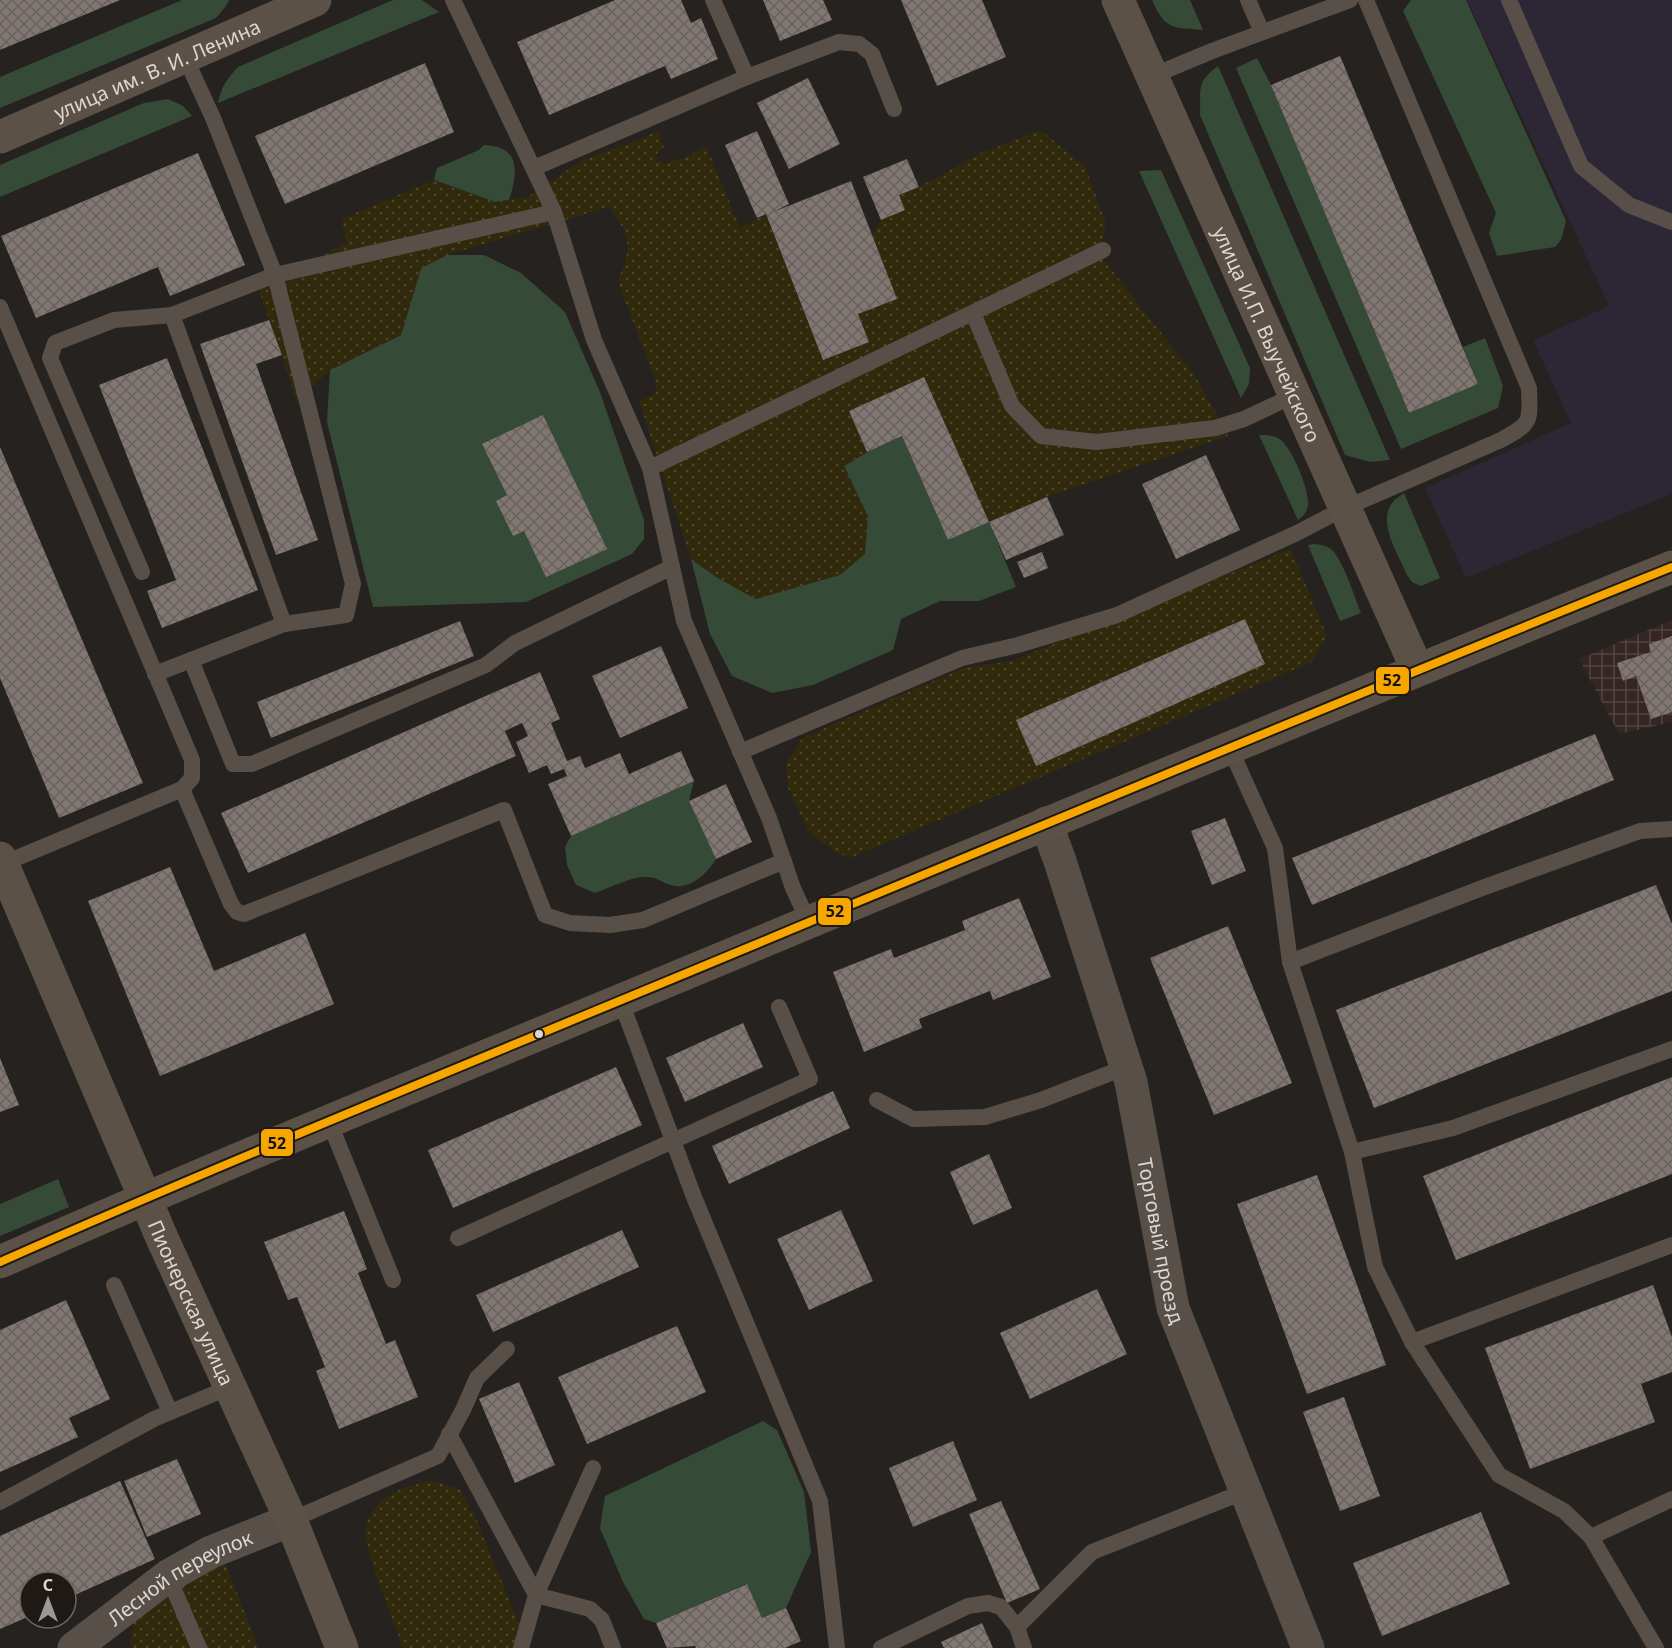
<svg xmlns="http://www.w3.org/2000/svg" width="1672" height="1648" font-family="'Noto Sans',sans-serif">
<defs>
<pattern id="industrial-grid" width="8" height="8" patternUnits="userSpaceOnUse" patternTransform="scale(1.5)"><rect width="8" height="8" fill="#352523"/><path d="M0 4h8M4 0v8" fill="none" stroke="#524442"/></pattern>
<pattern id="sand-dots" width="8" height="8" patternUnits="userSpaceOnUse" patternTransform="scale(1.5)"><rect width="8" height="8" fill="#30290c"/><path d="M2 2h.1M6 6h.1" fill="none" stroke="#4d472e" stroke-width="1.8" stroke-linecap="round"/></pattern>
<pattern id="building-cross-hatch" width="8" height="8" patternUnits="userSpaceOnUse" patternTransform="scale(1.5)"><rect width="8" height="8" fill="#807672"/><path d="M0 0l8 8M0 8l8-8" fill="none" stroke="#67605e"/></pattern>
</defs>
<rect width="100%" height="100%" fill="#25221f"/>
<polygon fill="url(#industrial-grid)" points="1672,620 1672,722 1619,734 1579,659"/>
<polygon fill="#2d2634" points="1467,0 1672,0 1672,494 1466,578 1425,488 1571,423 1533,340 1609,306"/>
<g fill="#354b38">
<polygon points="182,0 229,0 226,6 216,18 0,108 0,77"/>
<path d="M 393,0 L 422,0 L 439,12 L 218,103 C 221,87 227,79 238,67 Z"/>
<path d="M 1152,0 L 1190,0 L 1203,30 C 1172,27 1166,31 1152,0 Z"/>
<polygon points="1411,0 1466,0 1566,221 1561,240 1555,247 1497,256 1489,233 1496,213 1403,11"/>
<polygon points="1257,58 1271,85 1409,413 1478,384 1463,347 1485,338 1503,386 1498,408 1401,449 1236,68"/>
<path d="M 1218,66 L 1390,460 L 1370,462 L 1345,455 L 1200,115 C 1201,89 1196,82 1218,66 Z"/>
<polygon points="168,99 183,106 192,116 0,197 0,165 144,103"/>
<path d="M 484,145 C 521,146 518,173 509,200 L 495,202 L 434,180 L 437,168 L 479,150 Z"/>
<polygon points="1161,170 1250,368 1249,384 1241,398 1139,171"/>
<polygon points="447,255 484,255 521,273 565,312 600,392 644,520 644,539 632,554 526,602 373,607 327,422 330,370 401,335 421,268"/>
<path d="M 1259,435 C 1265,435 1272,435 1278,438 C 1291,444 1310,491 1308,505 C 1307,513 1303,516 1298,520 Z"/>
<polygon points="902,436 948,540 989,522 1016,587 979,601 940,601 901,619 893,650 813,685 772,693 732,676 710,634 691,559 718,578 756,599 868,517 844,466 867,452"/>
<path d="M 1404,493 L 1440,578 L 1421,586 L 1412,582 L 1407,575 C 1399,555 1376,522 1393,502 C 1395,499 1400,496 1404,493 Z"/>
<path d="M 1315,544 C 1322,545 1328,546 1333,551 C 1345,565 1354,596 1361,613 L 1340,621 L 1308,545 Z"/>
<path d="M 694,781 L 689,801 L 716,859 C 707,874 689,891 671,885 C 661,882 656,876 644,877 C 631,877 609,888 595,893 L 576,885 L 567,865 L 565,847 L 571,836 Z"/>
<polygon points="58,1179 69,1207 0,1236 0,1204"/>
<polygon points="763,1421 777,1430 804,1492 811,1552 786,1608 762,1618 746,1584 656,1623 644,1619 623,1582 600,1528 605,1496"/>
</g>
<g fill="url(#sand-dots)">
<path d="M 658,130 L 664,146 L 655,156 L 664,164 L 687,157 L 706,146 L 740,227 L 766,215 L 823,360 L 869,342 L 858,314 L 896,299 L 872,235 L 881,220 L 905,210 L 899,195 L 919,187 L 981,153 L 1040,130 L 1085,166 L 1106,223 L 1100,255 L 1196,377 L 1228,436 L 1047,497 L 989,522 L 923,377 L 849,411 L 867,452 L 844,466 L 868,517 L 865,554 L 840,575 L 756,599 L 718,578 L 691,559 L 639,401 L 655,394 L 656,382 L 619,285 C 618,275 624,268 626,258 C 632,237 620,223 609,207 L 447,255 L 421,268 L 401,335 L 330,370 L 297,402 L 259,290 L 347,242 L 341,219 L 434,180 L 495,202 L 528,197 L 584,159 L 639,140 Z"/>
<polygon points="1291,549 1327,636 1312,662 850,858 833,851 808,831 788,788 786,764 802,738 963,668 1011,661"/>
<polygon points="430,1480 460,1489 477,1521 529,1648 403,1648 373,1567 364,1533 368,1518 382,1499 401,1489"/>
<polygon points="219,1548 259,1648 132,1648 130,1643 135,1616"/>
</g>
<g fill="url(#building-cross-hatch)">
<polygon points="0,0 120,0 0,50"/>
<polygon points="615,0 681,0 691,23 701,18 718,59 671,79 665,66 549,115 517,42"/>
<polygon points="763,0 823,0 832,20 780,41"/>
<polygon points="901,0 982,0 1006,57 937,86"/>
<polygon points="1340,56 1478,384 1409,413 1271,85"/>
<polygon points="425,63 454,132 285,204 255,136"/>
<polygon points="808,78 840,144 789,169 757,103"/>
<polygon points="757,131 789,204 773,212 851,181 897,299 858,314 869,342 823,360 766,214 757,218 725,145"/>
<polygon points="198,153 245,265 170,296 158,267 36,318 1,236"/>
<polygon points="907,159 919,187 899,195 905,210 881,220 863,177"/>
<polygon points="269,320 282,355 256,364 318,540 276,555 200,344"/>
<polygon points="167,358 258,590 162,628 147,591 176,580 99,385"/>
<polygon points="924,377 989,522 1047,497 1064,535 1006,560 989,522 948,540 902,436 867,452 849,411"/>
<polygon points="543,415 607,549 546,577 524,531 513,536 496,501 507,495 482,444"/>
<polygon points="0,447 143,783 59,818 0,678"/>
<polygon points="1206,455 1240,530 1176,559 1142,484"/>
<polygon points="1042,552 1048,568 1024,578 1017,562"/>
<polygon points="1245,619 1265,664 1036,766 1016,720"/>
<polygon points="460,621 474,656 271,738 257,702"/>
<polygon points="1672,636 1672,712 1651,719 1636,676 1623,681 1617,663 1651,652 1649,644"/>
<polygon points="661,646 688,708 620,738 592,676"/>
<polygon points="540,672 560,719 551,723 567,761 580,756 585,768 620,753 629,774 681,751 694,781 571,836 548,784 567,776 564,769 551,774 547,765 529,773 516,742 528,736 522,723 505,731 516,756 248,873 221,813"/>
<polygon points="1595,734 1614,780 1312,905 1292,858"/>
<polygon points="726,784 752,842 716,859 689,801"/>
<polygon points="1225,818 1246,871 1212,885 1191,831"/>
<polygon points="170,867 214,971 305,933 334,1004 160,1076 88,901"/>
<polygon points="1656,885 1672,924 1672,991 1374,1108 1336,1010"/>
<polygon points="1019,898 1051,977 993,1000 990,991 919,1019 922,1028 864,1052 833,972 891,949 894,958 965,930 962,921"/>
<polygon points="1228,926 1292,1083 1214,1115 1150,958"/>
<polygon points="743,1023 763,1067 685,1102 666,1058"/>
<polygon points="0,1058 19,1105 0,1112"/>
<polygon points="616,1067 642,1125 453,1208 428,1150"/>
<polygon points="1672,1077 1672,1174 1456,1260 1423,1176"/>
<polygon points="833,1091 850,1128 729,1184 712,1146"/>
<polygon points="989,1154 1012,1208 973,1225 950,1172"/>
<polygon points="1317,1175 1386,1365 1307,1394 1237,1204"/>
<polygon points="841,1210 873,1281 809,1310 777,1239"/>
<polygon points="344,1211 367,1269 358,1273 386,1344 395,1340 418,1397 339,1429 316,1371 325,1367 297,1297 288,1300 264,1242"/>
<polygon points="622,1230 639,1267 493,1332 476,1295"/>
<polygon points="1653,1285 1672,1337 1672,1372 1641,1384 1655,1422 1530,1469 1485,1348"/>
<polygon points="1097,1289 1127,1354 1030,1399 1000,1333"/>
<polygon points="66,1300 110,1399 69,1418 78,1437 0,1472 0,1330"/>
<polygon points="677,1326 706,1392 587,1444 558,1377"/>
<polygon points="519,1382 555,1465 515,1483 479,1399"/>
<polygon points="1344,1397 1380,1496 1340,1511 1303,1412"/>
<polygon points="953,1441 977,1500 913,1527 889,1468"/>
<polygon points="177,1459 201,1514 147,1537 124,1481"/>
<polygon points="120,1481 155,1559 66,1599 66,1582 30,1582 30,1616 0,1629 0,1536"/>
<polygon points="1001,1501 1040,1589 1007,1603 969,1514"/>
<polygon points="1481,1512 1510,1584 1382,1636 1353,1563"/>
<polygon points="747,1584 762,1618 786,1608 801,1641 785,1648 696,1648 695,1646 667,1648 656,1623"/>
<polygon points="982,1623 993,1648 944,1648 941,1642"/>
</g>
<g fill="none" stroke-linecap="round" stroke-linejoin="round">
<g stroke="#585048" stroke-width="16">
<polyline points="453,0 554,212 594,340 650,468 684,621 769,818 793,888 809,923"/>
<polyline points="1248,0 1262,32"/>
<polyline points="1509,0 1581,166 1629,205 1672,222"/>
<polyline points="1152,76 1212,51 1350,0"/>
<polyline points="747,77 839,42 859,44 872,54 894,109"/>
<polyline points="534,168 747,77 713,0"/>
<polyline points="0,307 192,760 192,778 182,789 2,864"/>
<polyline points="973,313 1012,406 1041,436 1097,442 1215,428 1244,419 1295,395"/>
<polyline points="172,315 284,624"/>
<polyline points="650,468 1103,250"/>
<polyline points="142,572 50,358 55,343 114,320 172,315 275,275 554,212"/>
<polyline points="191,660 233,764 252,764 486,665 515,643 672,567"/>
<polyline points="155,674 284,624 346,615 353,584 275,275 213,118 185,57"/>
<polyline points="1229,746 1275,848 1290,962 1352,1152 1375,1267 1412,1342 1499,1475 1564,1511 1591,1537 1656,1648"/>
<path d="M 740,752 L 962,658 L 1018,645 L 1117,615 L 1297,533 L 1345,508 L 1501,440 C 1532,423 1530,423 1529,388 L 1366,0"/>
<polyline points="182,789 231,904 237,912 244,914 504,810 545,915 570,923 610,925 643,920 784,861"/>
<polyline points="1290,962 1482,888 1640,831 1672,829"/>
<polyline points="620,999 694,1197 820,1501 837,1648"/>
<polyline points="877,1100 913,1119 985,1117 1041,1100 1126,1067"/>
<polyline points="329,1121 393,1280"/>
<polyline points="1352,1152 1453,1128 1672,1049"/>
<polyline points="458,1238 810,1079 779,1007"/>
<polyline points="114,1285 170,1412"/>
<polyline points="1412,1342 1672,1245"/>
<polyline points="449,1434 536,1595 590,1609 602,1620 613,1648"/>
<polyline points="0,1502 154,1419 230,1387"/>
<polyline points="291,1520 438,1456 463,1410 477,1378 507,1349"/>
<polyline points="1591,1537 1672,1499"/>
<polyline points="168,1576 199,1648"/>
<polyline points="1017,1627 1092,1552 1246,1491"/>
<polyline points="521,1648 536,1595 593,1468"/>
<polyline points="881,1648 968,1606 988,1603 1001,1607 1017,1627 1024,1648"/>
</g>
<g stroke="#585048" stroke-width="33">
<path id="s1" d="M 1046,823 L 1060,861 L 1131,1082 L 1173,1308 L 1308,1648"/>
<path id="s2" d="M 74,1648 L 168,1576 L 211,1552 L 291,1520"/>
</g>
<g stroke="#5b5147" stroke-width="33">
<path id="s3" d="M 1118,0 L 1417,669"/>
<path id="s4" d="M 0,137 L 315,0"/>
<path id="s5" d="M 0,858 L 162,1238 L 291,1520 L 342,1648"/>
<path d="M 0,1262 C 269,1143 542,1034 814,920 C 1100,802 1385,682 1672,567"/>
</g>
<g stroke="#1e1914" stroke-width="12">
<path id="bus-1" d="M 0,1262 C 269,1143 542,1034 814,920 C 1100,802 1385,682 1672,567"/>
</g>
<use href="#bus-1" stroke="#f7a600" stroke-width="8"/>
</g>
<circle fill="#dbd7d4" stroke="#1e1914" stroke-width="2" cx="539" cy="1034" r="5"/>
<g text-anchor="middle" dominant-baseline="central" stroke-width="6" stroke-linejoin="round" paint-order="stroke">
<g font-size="20" fill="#dbd7d4" stroke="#1e1914">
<text stroke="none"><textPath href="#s4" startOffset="171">улица им. В. И. Ленина</textPath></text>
<text stroke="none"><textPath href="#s3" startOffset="366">улица И.П. Выучейского</textPath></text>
<text stroke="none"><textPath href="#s1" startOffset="434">Торговый проезд</textPath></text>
<text stroke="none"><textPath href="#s5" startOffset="484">Пионерская улица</textPath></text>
<text stroke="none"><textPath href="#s2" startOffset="128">Лесной переулок</textPath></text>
</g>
</g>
<g stroke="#1e1914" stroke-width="2">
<rect x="1375" y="666" width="35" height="29" rx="6" fill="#f7a600"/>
<rect x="817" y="897" width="35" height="29" rx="6" fill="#f7a600"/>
<rect x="260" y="1128" width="34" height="29" rx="6" fill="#f7a600"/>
</g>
<g font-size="16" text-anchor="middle" font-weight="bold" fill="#111">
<text x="1392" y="686">52</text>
<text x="835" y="917">52</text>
<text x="277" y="1149">52</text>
</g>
<g transform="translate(48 1600)"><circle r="28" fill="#1e1914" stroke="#6a6561" stroke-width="1.5"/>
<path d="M0-4.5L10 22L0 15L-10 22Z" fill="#9b9895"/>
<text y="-9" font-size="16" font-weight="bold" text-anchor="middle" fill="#dbd7d4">С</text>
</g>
</svg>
